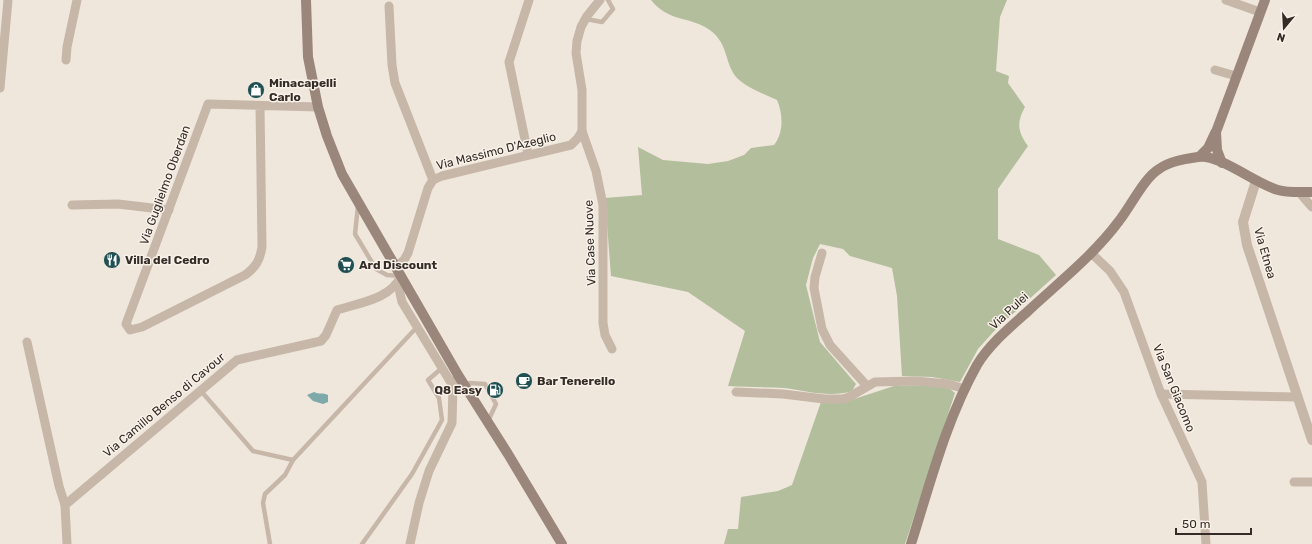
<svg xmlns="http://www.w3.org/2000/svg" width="1312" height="544" font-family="Rubik,sans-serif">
<rect width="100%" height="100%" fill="#f0e7dc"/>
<g fill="#b3be9d">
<path d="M 651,0 L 1007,0 L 1000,17 L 996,71 L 1009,76 L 1008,83 L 1025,107 C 1016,123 1018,132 1028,146 L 998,189 L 998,239 L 1039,255 L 1056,275 L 996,329 L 978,349 L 960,382 L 932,377 L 902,376 L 897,296 L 892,268 L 850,256 L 843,249 L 820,244 L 813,258 L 806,285 L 820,342 L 856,384 L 852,391 C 830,398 807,391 784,388 C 766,387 746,387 728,386 L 745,331 L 688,292 L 611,276 L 605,198 L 642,195 L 638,147 L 663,160 L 708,164 L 728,161 L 744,155 L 751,148 L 774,145 C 784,132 783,114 777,100 C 764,94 747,88 737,78 C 723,62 730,41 705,27 C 684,16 668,21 651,0 Z"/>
<polygon points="935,385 949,388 955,393 905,544 724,544 728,529 738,529 741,497 778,491 792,485 821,402 845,402 894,386"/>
</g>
<path fill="#7da9ab" d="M 314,392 C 319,395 323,392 328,395 L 328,402 L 323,404 L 313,401 L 307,395 Z"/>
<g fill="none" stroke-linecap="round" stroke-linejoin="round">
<g stroke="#c7b7a9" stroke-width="4.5">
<polyline points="586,19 602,22 613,9 608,0"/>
<polyline points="358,206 355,234 376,269 387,275 400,276"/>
<polyline points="470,383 485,384 496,404 490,417"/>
<polyline points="201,391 253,451 293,460 417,327"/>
<polyline points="270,544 263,503 265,494 285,475 293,460"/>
<polyline points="362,544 412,474 442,420 439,398 428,380 442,368"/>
</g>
<g stroke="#c7b7a9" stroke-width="9">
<polyline points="600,0 587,16 581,27 577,41 576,53 582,90 582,131 596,171 603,205 603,323 605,335 612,349"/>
<polyline points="1226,0 1260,12"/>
<polyline points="389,6 392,65 395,83 433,180"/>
<polyline points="66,60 67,47 77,0"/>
<polyline points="1215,70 1236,76"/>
<polyline points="0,88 8,0"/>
<path d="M 260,106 L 262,247 C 260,260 256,267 245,275 L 142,327 L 130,330 L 126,324 L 208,104 L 318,107"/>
<polyline points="528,154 509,62 529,0"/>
<polyline points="1299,192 1312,207"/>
<polyline points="72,205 118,204 169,210"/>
<polyline points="822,253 815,277 814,288 822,329 830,345 867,386"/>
<polyline points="1091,253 1110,271 1124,292 1161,394 1202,482 1206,544"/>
<polyline points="396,266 404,260 408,253 428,188 433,180 442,176 571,145 578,138 582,131"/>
<polyline points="398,284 402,302 453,386"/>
<polyline points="27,342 59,486 65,505"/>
<polyline points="736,392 783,394 824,399 842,399 849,397 875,382 915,381 948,384 965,389"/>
<polyline points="1161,394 1298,397"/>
<polyline points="1294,482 1312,482"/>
<path d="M 67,544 L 65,505 L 237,360 L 321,341 L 326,335 L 337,310 C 359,303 391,299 401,276"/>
<polyline points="410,544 419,503 429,471 452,423 453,386 458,375"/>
</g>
<polyline stroke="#c7b7a9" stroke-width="10" points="1256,181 1243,222 1247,245 1312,440"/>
<g stroke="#9b867b" stroke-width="10">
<polyline points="306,0 308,57 318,107 327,136 342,174 458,375 508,454 562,544"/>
<polyline points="1200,156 1208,148 1215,133"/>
<polyline points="1222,163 1217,150 1216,132 1265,0"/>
<path d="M 911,544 C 930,484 946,420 977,365 C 989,345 1008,329 1026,313 C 1058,283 1093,256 1119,221 C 1131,206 1144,178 1159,169 C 1170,161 1185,159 1198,157 C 1218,153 1256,184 1278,190 C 1288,193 1301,192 1312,192"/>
</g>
</g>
<defs>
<g id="shop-disc" transform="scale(0.9)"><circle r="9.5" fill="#215053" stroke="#f8f1e8"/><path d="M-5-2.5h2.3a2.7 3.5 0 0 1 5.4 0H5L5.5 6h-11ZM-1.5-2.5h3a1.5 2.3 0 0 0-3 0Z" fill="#fff"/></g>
<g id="restaurant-disc" transform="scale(0.9)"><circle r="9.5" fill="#215053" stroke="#f8f1e8"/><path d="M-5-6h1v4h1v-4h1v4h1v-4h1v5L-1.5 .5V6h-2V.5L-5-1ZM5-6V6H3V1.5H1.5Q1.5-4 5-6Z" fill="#fff"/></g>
<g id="supermarket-disc" transform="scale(0.9)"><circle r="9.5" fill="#215053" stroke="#f8f1e8"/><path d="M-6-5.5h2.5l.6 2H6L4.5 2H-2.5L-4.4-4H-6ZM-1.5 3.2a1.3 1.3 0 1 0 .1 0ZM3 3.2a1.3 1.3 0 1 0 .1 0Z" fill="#fff"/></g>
<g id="cafe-disc" transform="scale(0.9)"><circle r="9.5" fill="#215053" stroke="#f8f1e8"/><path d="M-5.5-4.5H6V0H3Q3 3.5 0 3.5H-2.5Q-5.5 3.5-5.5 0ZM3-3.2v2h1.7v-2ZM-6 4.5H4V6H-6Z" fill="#fff"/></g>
<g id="fuel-disc" transform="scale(0.9)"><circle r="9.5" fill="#215053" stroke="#f8f1e8"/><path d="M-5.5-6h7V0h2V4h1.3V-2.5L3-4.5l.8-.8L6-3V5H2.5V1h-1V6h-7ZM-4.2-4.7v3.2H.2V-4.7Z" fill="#fff"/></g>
</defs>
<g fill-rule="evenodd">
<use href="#shop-disc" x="256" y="90"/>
<use href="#restaurant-disc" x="112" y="260"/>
<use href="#supermarket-disc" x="346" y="265"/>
<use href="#cafe-disc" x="524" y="381"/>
<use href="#fuel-disc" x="495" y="390"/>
</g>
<g text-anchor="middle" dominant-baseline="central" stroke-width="3" stroke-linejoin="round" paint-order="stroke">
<g font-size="12" font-weight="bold" fill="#352c28" stroke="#f8f1e8" text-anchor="start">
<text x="269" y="83">Minacapelli<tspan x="269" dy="14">Carlo</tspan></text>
<text x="125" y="260">Villa del Cedro</text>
<text x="359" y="265">Ard Discount</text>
<text x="537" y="381">Bar Tenerello</text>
<text x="482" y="390" text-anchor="end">Q8 Easy</text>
</g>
<g font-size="12" fill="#352c28" stroke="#f8f1e8">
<text transform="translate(496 151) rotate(-14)">Via Massimo D'Azeglio</text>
<text transform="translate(165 185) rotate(-70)">Via Guglielmo Oberdan</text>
<text transform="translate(590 243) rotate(-92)">Via Case Nuove</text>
<text transform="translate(1265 253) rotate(74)">Via Etnea</text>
<text transform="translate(1009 311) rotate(-43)">Via Pulei</text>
<text transform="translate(1174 388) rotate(68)">Via San Giacomo</text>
<text transform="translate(164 405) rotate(-40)">Via Camillo Benso di Cavour</text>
</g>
</g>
<g transform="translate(1284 28) rotate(198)" stroke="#f8f1e8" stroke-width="3" paint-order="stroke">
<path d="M0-3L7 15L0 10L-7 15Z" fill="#352c28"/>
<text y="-6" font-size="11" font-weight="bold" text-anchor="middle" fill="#352c28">N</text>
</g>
<path d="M1176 528v6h75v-6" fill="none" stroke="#352c28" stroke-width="2"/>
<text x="1182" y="528" font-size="12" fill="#352c28" stroke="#f8f1e8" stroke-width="3" paint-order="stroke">50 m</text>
</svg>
